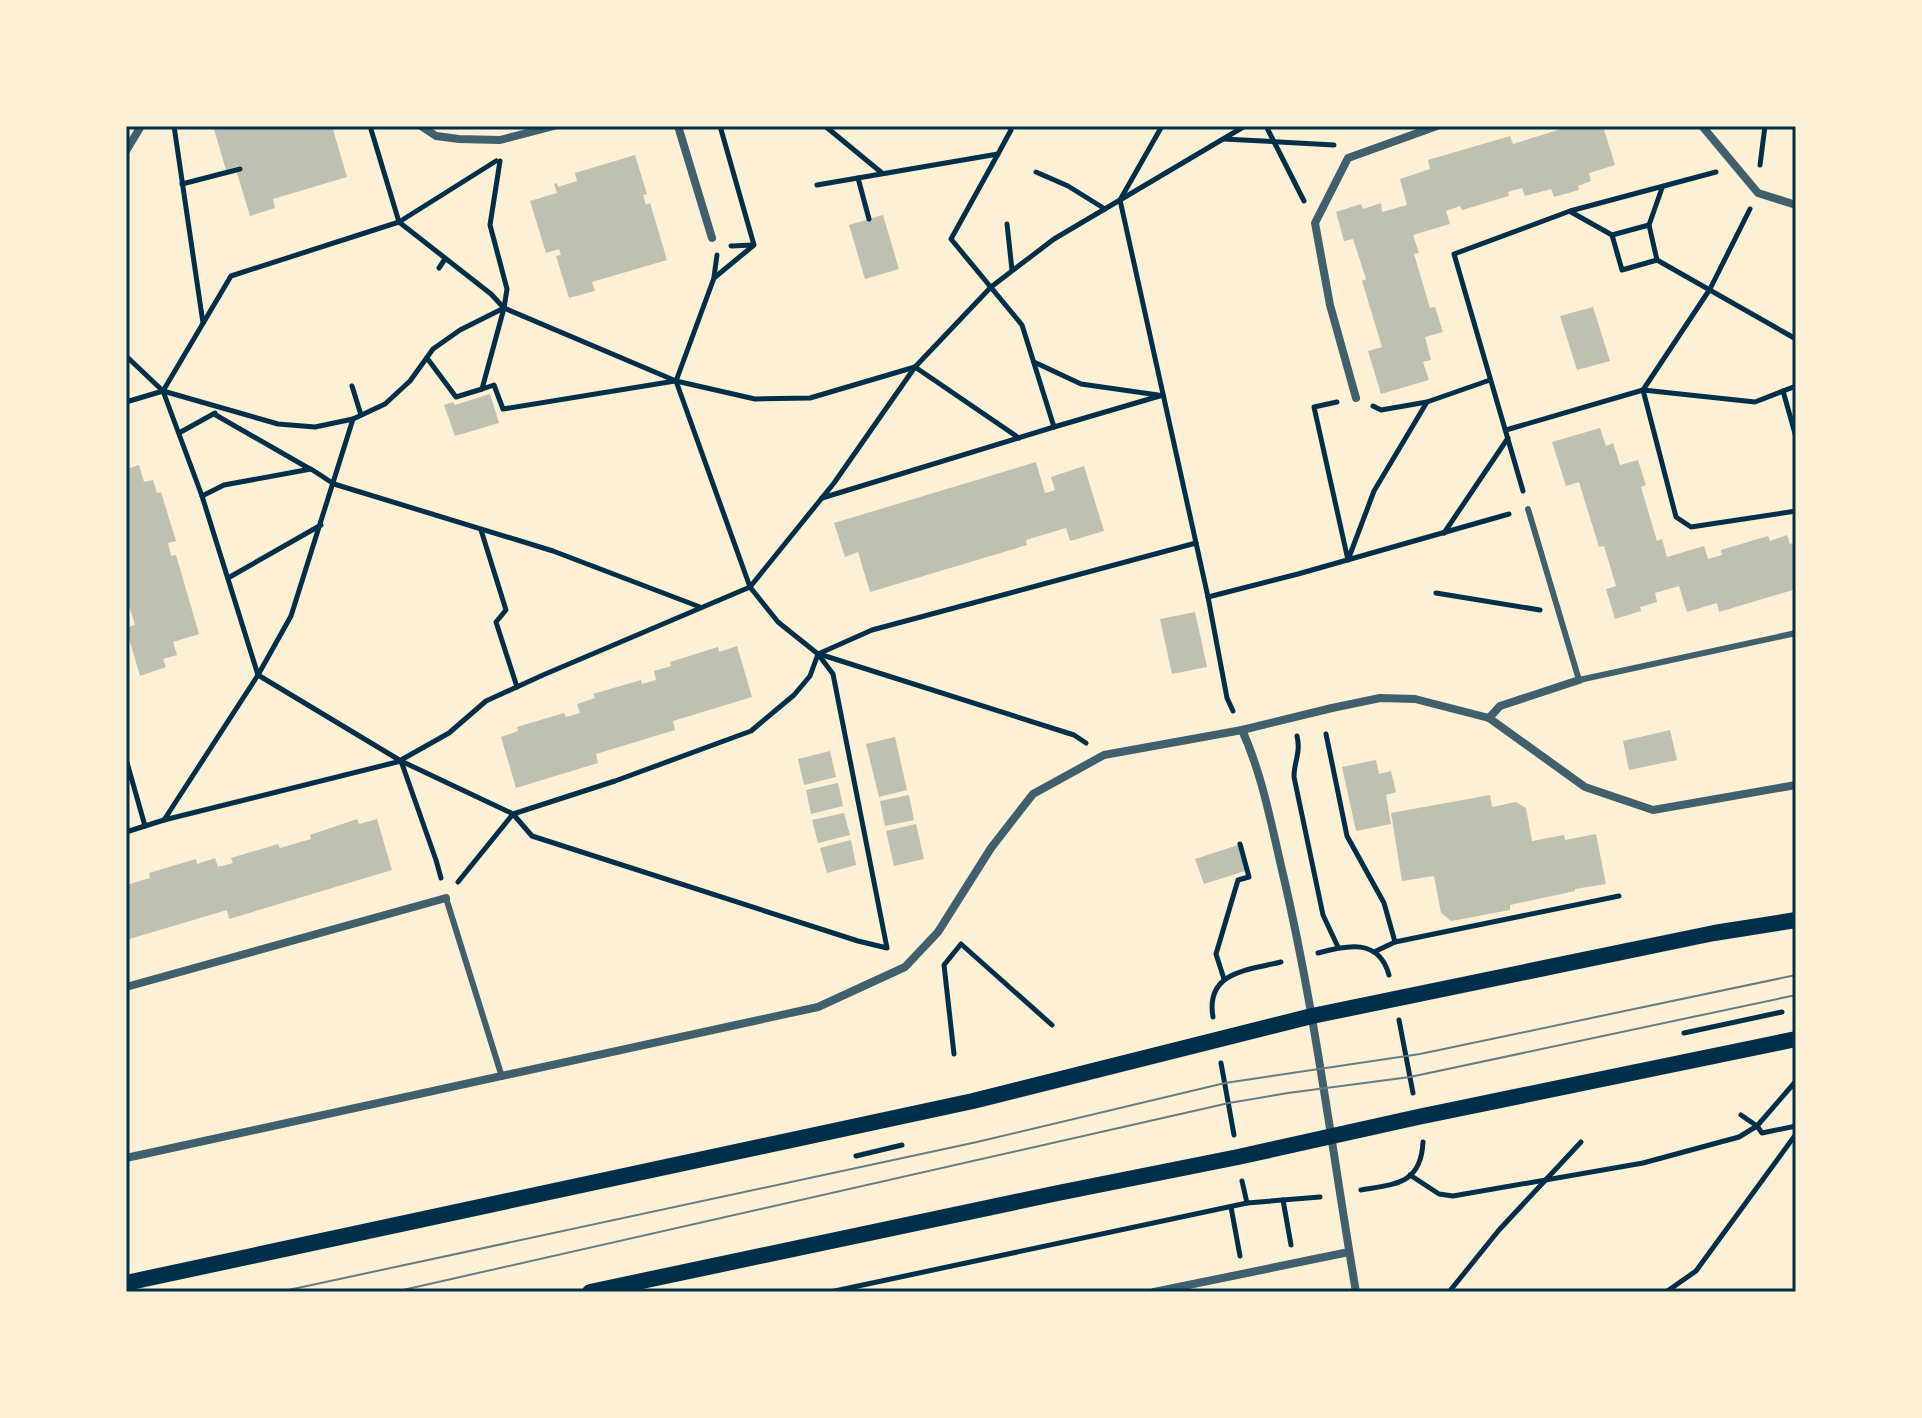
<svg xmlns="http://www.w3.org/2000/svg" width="1922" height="1418" font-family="Jost,sans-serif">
<rect width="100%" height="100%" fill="#fdf0d5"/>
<g fill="#bec0b2">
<polygon points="213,126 332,126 347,177 273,199 275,208 250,216 237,173 241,171 240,169 239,166 226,170"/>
<polygon points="1571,126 1603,126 1615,165 1589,173 1591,181 1578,186 1579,190 1554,197 1551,189 1525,196 1522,188 1508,192 1509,196 1462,210 1460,206 1446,211 1450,224 1413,235 1419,253 1414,254 1430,308 1435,307 1443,332 1425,337 1431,360 1423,362 1429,380 1381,394 1368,351 1382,347 1362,281 1366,279 1353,239 1344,241 1336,212 1361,204 1363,209 1381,203 1382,212 1407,205 1400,179 1430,169 1428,160 1510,136 1513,144"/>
<polygon points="635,155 647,194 643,195 646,205 650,203 667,260 592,282 595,291 569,298 556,256 561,255 559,249 546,253 530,201 557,193 554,184 557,183 558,187 577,181 575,173"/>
<polygon points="883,215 899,269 865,279 849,225"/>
<polygon points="1593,307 1610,361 1577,370 1560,316"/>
<polygon points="490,394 499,423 455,436 444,405 453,402 455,405"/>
<polygon points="1600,428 1606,446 1613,443 1620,465 1638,460 1646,485 1641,487 1657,541 1662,539 1667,557 1704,546 1708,559 1722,555 1721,550 1768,536 1770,541 1787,535 1790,544 1796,542 1796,589 1719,612 1717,603 1687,612 1679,586 1655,593 1657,602 1640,607 1641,611 1615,619 1606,589 1616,586 1604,546 1599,547 1579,482 1566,486 1552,442"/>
<polygon points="1036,462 1045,493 1055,490 1051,477 1084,466 1104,531 1070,541 1066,528 1026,540 1027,545 870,592 858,552 845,557 834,523"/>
<polygon points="139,465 144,482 153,480 157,493 161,492 176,541 168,543 171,556 176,555 199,634 173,642 177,655 163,659 166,667 140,676 126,628 135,625 126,596 126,469"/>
<polygon points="1195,612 1207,667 1172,674 1160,619"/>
<polygon points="737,646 752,697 673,721 675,730 596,754 598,763 516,788 501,737 518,731 517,727 564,713 566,717 580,713 577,704 595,698 593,694 641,680 642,684 656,680 654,671 671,666 670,662 718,647 719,652"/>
<polygon points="1670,730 1677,760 1629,770 1623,741"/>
<polygon points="895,737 907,790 879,797 866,744"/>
<polygon points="830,751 836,777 804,785 798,759"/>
<polygon points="1376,760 1379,774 1391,771 1396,792 1386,795 1391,824 1356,831 1342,767"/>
<polygon points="838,783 843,806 811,814 806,790"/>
<polygon points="909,795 914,820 885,826 880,801"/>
<polygon points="1490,795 1492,807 1516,802 1526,808 1532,841 1564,835 1565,840 1596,834 1606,884 1575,889 1575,891 1510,905 1510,910 1451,921 1441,913 1434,876 1402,881 1391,813"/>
<polygon points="844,813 850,835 818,843 812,820"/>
<polygon points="357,819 359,824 377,819 392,870 229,919 227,910 126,940 126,885 150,878 149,873 196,859 197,864 215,858 218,867 233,863 231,858 278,844 280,848 311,839 310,835"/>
<polygon points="916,824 924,859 894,866 886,831"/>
<polygon points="851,840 856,865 827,873 820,848"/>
<polygon points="1238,845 1245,871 1204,884 1195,859"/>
</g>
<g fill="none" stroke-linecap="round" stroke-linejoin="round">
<g stroke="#003049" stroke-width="5">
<polyline points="174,126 203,323"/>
<polyline points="370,126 399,222 491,294 504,308 676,381 750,587 778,622 818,654 833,674 887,948 858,941 532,836 513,814 401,761 164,820 258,675 401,761 436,860 441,878"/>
<polyline points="720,126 754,245 714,278 676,381 755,399 810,398 915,367 1019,438"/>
<polyline points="825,126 882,173"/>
<polyline points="1266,126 1304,201"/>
<polyline points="1224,139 1334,145"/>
<polyline points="998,154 951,239 1022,325 1054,427 1163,395"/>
<polyline points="500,161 490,225 507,289 504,308 482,389 494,385 503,409 675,381"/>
<polyline points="1760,165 1765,126"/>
<polyline points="1036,172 1068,186 1105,209"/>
<polyline points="858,178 869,219"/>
<polyline points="182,184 240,169"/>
<polyline points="817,185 998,154 1011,130 1010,126"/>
<polyline points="1750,209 1710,289 1643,390 1755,402 1796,386"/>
<polyline points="1571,212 1612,235 1649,225 1657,260 1796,339"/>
<polyline points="1007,224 1012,270"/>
<polyline points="1649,225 1662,188"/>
<polyline points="1612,235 1622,270 1657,260"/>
<polyline points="731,246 753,245"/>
<polyline points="439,268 445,259"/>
<polyline points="714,277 717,255"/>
<polyline points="126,356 163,391 278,424 315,427 353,419"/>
<polyline points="427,358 456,397 482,389"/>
<polyline points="1034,362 1081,384 1158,395"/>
<polyline points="352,386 361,415"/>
<polyline points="163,391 231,276 399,222 496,161"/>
<polyline points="1783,391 1796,437"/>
<polyline points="126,402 163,391 202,496 258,675 291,616 353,419 385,404 410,381 433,349 460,330 504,308"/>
<polyline points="1337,402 1314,407 1348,560 1374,491 1427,402 1490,380"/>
<polyline points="1373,406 1381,410 1427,402"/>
<polyline points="214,414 310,469"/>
<polyline points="1506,430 1643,390 1676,517 1691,527 1796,511"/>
<polyline points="179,433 215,413"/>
<polyline points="1523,491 1454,254 1570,211 1716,172"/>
<polyline points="202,496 224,485 311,469 334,484 553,551 700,607"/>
<polyline points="822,498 1054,427"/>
<polyline points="481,530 506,610 496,622 517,687"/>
<polyline points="1444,533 1508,438"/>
<polyline points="228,578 321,525"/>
<polyline points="1436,593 1540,610"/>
<polyline points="1208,597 1298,574 1509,514"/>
<polyline points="819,654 1074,735 1086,743"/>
<polyline points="1233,711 1227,698 1208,597 1120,200 1245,126"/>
<polyline points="1326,734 1347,836 1384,903 1395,942"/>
<path d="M 1297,736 C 1301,753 1294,761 1294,777 L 1323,915 L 1338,947"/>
<polyline points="126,759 145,826"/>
<polyline points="401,760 449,733 486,701 543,675 750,587 834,483 915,367 991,287 1054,239 1120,200 1162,126"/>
<polyline points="126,832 164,820"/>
<polyline points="458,882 513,814 615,781 751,731 794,695 810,676 818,654 872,630 1196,543"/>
<polyline points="1374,952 1395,942 1619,896"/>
<path d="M 1318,953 C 1347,945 1379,938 1389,975"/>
<polyline points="1224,979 1216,954 1238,880 1249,877 1240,844"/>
<path d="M 1213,1017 C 1205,971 1249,970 1281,962"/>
<polyline points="1399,1020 1413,1093"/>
<polyline points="1684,1033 1782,1012"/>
<polyline points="954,1054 944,965 961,944 1052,1025"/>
<polyline points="1221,1063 1234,1135"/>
<polyline points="1741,1115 1757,1126 1762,1133 1796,1126"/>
<polyline points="856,1156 902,1145"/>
<polyline points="1410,1175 1439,1194 1453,1196 1643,1163 1739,1137 1757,1126 1796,1081"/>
<polyline points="1242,1181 1247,1203"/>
<path d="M 1361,1190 C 1396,1184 1421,1184 1423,1142"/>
<polyline points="1283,1200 1291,1245"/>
<polyline points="1231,1207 1240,1256"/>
<polyline points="830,1292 1247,1203 1320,1197"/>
<polyline points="1449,1292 1499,1230 1581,1142"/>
<polyline points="1666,1292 1696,1271 1796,1134"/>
</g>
<g stroke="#3f606c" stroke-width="6">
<polyline points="1528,509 1579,680 1796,633"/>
<polyline points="446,898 502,1077"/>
</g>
<g stroke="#3f606c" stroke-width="8">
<polyline points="421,126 436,136 459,139 500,140 554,126"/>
<polyline points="678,126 712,238"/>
<polyline points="1702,126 1758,193 1796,205"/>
<polyline points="126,151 141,126"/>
<polyline points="1356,398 1330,305 1315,223 1348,158 1437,126"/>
<polyline points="1489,718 1500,706 1579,680"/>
<path d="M 1242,730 C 1262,774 1271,823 1282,870 C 1315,1009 1332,1151 1356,1292"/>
<polyline points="126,987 446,898"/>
<polyline points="126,1158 818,1007 905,967 938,932 991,848 1033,794 1104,755 1242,730 1332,708 1380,698 1415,699 1489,718 1585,787 1653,810 1796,785"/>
<polyline points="1154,1292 1349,1252"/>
</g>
<g stroke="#003049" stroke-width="16">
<polyline points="126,1283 973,1101 1312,1016 1714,933 1796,920"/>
<polyline points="590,1292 1058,1193 1238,1157 1418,1117 1796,1039"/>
</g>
<g stroke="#657d81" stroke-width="2">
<polyline points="279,1292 977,1142 1225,1083 1420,1054 1796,975"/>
<polyline points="394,1292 1229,1103 1288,1093 1410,1077 1796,995"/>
</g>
</g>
<rect width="1922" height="1418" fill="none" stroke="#fdf0d5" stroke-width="256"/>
<rect x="128" y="128" width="1666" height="1162" fill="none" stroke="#003049" stroke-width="3"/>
</svg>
